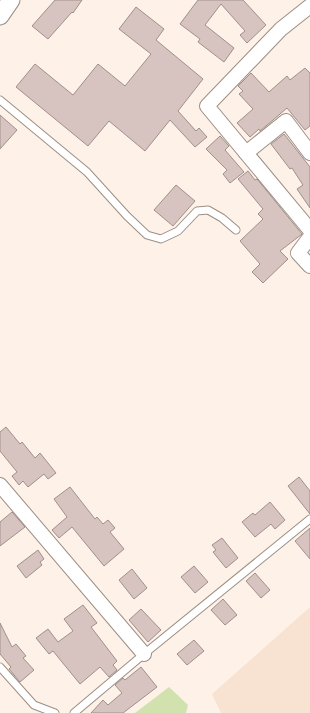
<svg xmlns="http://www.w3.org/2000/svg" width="310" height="713" font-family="Lato,sans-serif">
<rect width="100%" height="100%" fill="#fdf1e8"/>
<polygon fill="#f8e3d2" points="310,607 310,713 221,713 212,694"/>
<polygon fill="#d1e2af" points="169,687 188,705 186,713 135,713"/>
<g fill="#d7c4c1" stroke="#a18f8d">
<polygon points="55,0 82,0 73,13 72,12 48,39 32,26"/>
<polygon points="198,0 243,0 266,25 247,43 240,35 245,31 221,4 205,25 234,48 224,62 198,42 200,39 180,24"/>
<polygon points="136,7 164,29 156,40 203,79 178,111 196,131 199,128 207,137 195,147 170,120 145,151 109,121 88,146 16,87 35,64 73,95 98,64 125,86 151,54 119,29"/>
<polygon points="305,68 310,73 310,126 305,130 287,108 273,120 260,131 259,129 250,137 237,123 253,109 239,94 243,91 238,86 251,73 269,92 287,76 290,80"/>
<polygon points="0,115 17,130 0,149"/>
<polygon points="284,134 310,167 310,208 297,189 303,185 292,168 290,169 271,144"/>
<polygon points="220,136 229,146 225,150 244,172 230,183 223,174 227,170 206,149"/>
<polygon points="248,171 255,180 257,179 302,234 280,251 288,259 263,283 252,272 260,264 240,241 263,219 258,214 263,209 238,179"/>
<polygon points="176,185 195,201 173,226 154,210"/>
<polygon points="6,427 20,444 22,442 35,458 40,453 56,473 48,479 44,474 28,487 23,481 19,485 12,476 17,472 0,451 0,432"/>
<polygon points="299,477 310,491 310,514 288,486"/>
<polygon points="70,487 95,519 97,517 103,524 108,520 115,528 110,532 124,549 104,566 72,527 59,538 52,530 67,517 54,499"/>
<polygon points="270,502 285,520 275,529 271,524 255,537 242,522 253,513 255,515"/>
<polygon points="12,512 25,527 0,546 0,522"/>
<polygon points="310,528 310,559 295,541"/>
<polygon points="222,538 238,558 226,568 213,552 216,550 212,545"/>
<polygon points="38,550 44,559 40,562 42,565 26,578 17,566"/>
<polygon points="194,566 208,582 195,593 181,577"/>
<polygon points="132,569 147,588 134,599 119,580"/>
<polygon points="255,573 270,590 261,598 246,581"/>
<polygon points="223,599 237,615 225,625 211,610"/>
<polygon points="83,605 97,623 91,627 117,661 113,665 117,670 109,677 100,667 80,684 53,651 49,654 36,638 48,629 58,642 73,631 64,619"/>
<polygon points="141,609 161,630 148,642 129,620"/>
<polygon points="0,623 12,647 16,644 26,656 23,658 34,670 20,682 9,669 11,667 0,654"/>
<polygon points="194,640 204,651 187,665 177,654"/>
<polygon points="141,667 157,687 123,713 91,713 103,700 108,705 122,693 115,685 123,678 125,680"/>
</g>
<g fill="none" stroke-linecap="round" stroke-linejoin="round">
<g stroke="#9c8f84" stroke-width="9">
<g id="service">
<polyline points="0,100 87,172 127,216 147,235 161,239 178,231 197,211 208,210 222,218 236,230"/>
<polyline points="0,667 34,705 55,713"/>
<polyline points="74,713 144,654 310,519"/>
</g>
</g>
<g stroke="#9c8f84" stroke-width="16">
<g id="minor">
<polyline points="310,6 281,29 207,106 310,230"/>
<polyline points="246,153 286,121 310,153"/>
<polyline points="310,237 298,253 310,266"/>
<polyline points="0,485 144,654"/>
</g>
</g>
<g stroke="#9c8f84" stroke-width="19">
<polyline id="tertiary" points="0,16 11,0"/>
</g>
<use href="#service" stroke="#fff" stroke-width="7"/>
<use href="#minor" stroke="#fff" stroke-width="14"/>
<use href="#tertiary" stroke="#fff" stroke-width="17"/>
</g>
</svg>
